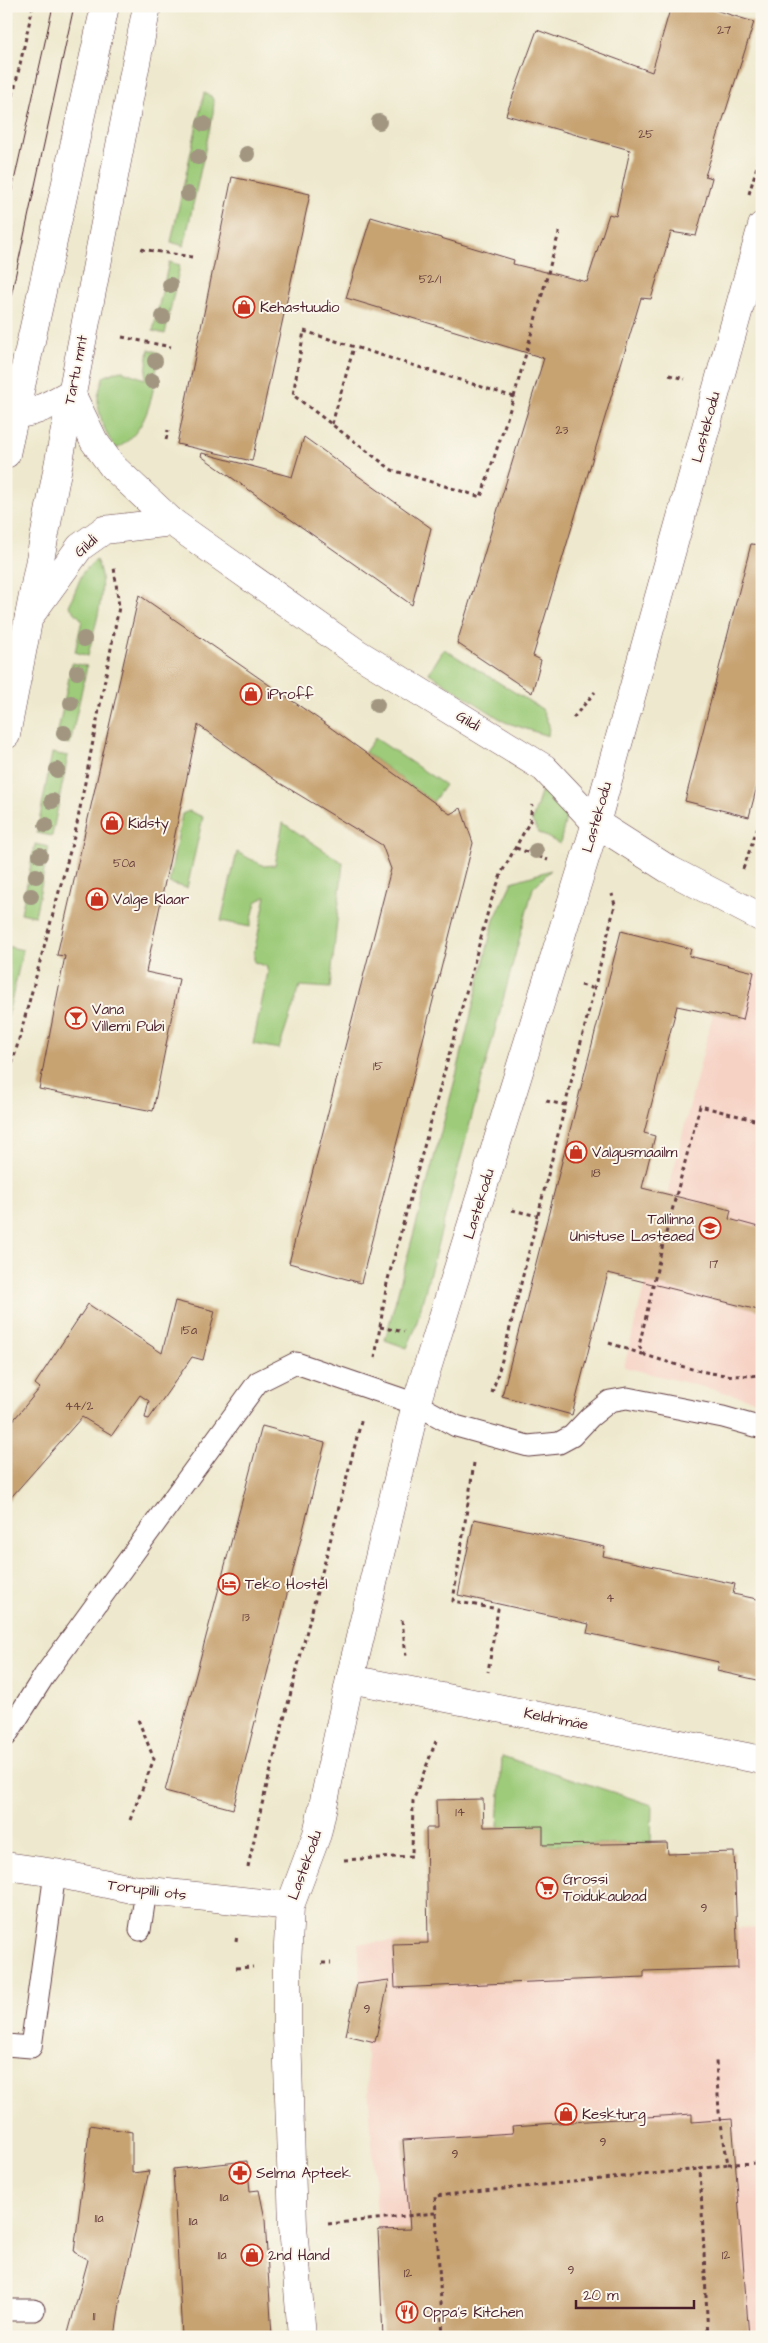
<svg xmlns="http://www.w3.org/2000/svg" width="768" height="2343" font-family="'Architects Daughter',sans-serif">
<rect width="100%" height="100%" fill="#fbf7ec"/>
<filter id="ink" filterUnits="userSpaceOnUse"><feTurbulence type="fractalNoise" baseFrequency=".02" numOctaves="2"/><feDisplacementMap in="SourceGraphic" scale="10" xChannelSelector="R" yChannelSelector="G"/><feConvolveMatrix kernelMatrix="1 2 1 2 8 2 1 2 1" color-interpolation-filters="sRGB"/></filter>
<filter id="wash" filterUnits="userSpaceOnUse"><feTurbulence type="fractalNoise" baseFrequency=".0096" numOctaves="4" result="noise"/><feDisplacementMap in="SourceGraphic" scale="20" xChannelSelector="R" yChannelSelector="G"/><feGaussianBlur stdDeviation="1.12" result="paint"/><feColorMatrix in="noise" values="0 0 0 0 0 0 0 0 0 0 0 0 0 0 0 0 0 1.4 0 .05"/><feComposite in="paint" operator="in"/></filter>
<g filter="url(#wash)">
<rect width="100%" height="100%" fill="#eee9ce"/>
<g fill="#f6d2c4">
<polygon points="725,965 762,975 762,1402 624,1367"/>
<polygon points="762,1927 762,2337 383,2337 378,2230 358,1943"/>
</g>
<g fill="#9dcb79" stroke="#747552">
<polygon points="204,93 211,96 214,102 213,113 184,246 171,242"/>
<polygon points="169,262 180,265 165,334 153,331"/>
<path d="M 149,349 L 159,353 C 153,388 152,429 116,449 C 106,436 97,413 98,396 C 99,390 102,383 103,377 L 120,370 L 145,379 Z"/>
<path d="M 96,560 C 110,587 94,627 88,656 L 75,652 L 82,620 L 69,606 L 83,572 Z"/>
<polygon points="444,649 542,709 549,725 548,736 505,722 429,673"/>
<polygon points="72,663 87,666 70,744 56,741"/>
<polygon points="375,738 445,785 433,802 365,752"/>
<polygon points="52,753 68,756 52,836 37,833"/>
<polygon points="542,790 553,797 566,817 560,844 539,833 532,821"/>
<polygon points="189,811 203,817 187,888 169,883 182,814"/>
<polygon points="283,823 343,863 330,988 300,986 279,1049 253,1044 268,972 266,966 254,962 254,953 266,896 256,902 250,927 221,921 237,852 264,866 275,865"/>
<polygon points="35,844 49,847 35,916 21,913"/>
<polygon points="551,870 533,888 415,1329 407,1348 385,1340 455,1080 494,920 512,882"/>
<polygon points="6,946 23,950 6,1024"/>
<polygon points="502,1756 652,1805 651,1843 543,1845 543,1826 498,1827"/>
</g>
<g id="blocks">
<g fill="#c7a372">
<polygon points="671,6 702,6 754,22 705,176 712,178 696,236 671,232 651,299 641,298 533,656 541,660 532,693 457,643 544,358 346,298 371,217 514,260 513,264 587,282 609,214 616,216 630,150 506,115 537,30 652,72"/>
<polygon points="232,177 310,194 252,461 177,444"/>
<polygon points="304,437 431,528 412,605 201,456 202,453 292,477"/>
<polygon points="751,544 762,545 762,767 749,817 685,801"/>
<polygon points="139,595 320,720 450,814 461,808 473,843 361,1283 289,1263 391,869 382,845 278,782 198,725 146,972 179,979 153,1111 39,1089 65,956 57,955"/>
<polygon points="621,931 691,949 689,956 754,972 743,1020 677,1006 644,1133 655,1136 642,1188 731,1210 729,1219 762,1228 762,1311 608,1273 572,1415 502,1396"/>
<polygon points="175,1301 215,1311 203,1360 192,1357 149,1419 145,1418 149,1401 140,1395 112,1435 82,1417 6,1503 6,1429 40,1388 35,1384 88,1304 162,1353"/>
<polygon points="262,1426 325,1443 233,1809 165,1791"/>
<polygon points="474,1519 605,1547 603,1556 735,1584 733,1594 762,1600 762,1681 717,1671 719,1662 587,1633 589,1624 458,1595"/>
<polygon points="483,1799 484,1827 543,1826 543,1845 667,1843 668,1854 734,1852 738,1968 644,1971 644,1977 395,1988 393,1944 428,1943 426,1828 437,1828 436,1800"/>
<polygon points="389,1980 375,2042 346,2035 357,1984"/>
<polygon points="692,2114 692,2122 732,2119 749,2337 383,2337 378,2230 410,2229 403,2140 513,2133 512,2126"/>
<polygon points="90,2125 132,2132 132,2173 149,2171 121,2296 115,2337 67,2337 88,2260 74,2252"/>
<polygon points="247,2161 250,2191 259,2190 265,2219 272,2337 182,2337 173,2169"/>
</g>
</g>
</g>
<g filter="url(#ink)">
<use href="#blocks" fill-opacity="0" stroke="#633d43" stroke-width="1"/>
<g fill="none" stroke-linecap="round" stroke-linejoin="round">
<g stroke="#633d43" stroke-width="23">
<g id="service">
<polyline points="6,1736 44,1676 258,1382 296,1363 416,1404 456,1426 528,1446 559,1443 572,1436 590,1417 610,1401 627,1398 723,1417 762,1428"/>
<polyline points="140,1930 146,1891"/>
<polyline points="6,2045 31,2047 55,1873"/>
<polyline points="6,2310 34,2310"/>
</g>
</g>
<g stroke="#633d43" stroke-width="29">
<g id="minor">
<path d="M 6,413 C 30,417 51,404 71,393 L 94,441 L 113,467 L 172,522 L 357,653 L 544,768 L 596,823 L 668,869 L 762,918"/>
<polyline points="29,617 80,547 104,530 172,522"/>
<polyline points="350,1679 762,1760"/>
<polyline points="6,1866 55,1873 131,1889 290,1906"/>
<polyline points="302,2337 293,2226 287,2032 287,1965 290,1906 317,1834 350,1679 416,1404 596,823 762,226"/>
</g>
</g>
<g stroke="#633d43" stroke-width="29">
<g id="primary">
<polyline points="6,454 105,6"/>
<polyline points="6,735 147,6"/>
</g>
</g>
<g stroke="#633d43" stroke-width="3" stroke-dasharray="4 4" stroke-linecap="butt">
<polyline points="6,127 33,6"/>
<polyline points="749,194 762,149"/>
<polyline points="141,249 192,257"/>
<polygon points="304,331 514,397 481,497 392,470 293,395"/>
<polyline points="122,337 171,347"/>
<polyline points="669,375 685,379"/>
<polyline points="514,397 560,229"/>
<polyline points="332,424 354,347"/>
<polyline points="166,440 168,430"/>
<polyline points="573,718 595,692"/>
<polyline points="516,848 548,860"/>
<polyline points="743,869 762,815"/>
<polyline points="581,985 595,989"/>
<polyline points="6,1087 76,829 119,607 114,567"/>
<polyline points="546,1101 565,1105"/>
<path d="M 762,1122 L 700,1106 L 661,1252 L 639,1346 L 645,1355 C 687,1368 717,1379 762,1375"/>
<polyline points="512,1210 538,1216"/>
<polyline points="380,1327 404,1332"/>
<polyline points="609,1343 645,1355"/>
<polyline points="375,1358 387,1283 490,904 502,872 530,821 532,805"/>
<polyline points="492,1393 502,1360 615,905 612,894"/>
<polyline points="474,1463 453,1601 498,1609 488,1672"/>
<polyline points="402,1620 406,1656"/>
<polyline points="130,1820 154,1759 137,1717"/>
<polyline points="344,1860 412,1856 413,1801 436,1741"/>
<polyline points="248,1867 261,1808 362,1418"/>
<polyline points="236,1942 237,1935"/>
<polyline points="322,1963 331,1963"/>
<polyline points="236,1968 253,1967"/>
<polyline points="728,2164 762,2163"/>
<polyline points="328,2224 435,2213"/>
<polyline points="443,2337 435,2196 700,2169"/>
<polyline points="708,2337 700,2169 728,2164 719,2112 716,2061"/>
</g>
<use href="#service" stroke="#fff" stroke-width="21"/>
<use href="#minor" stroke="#fff" stroke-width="28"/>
<use href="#primary" stroke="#fff" stroke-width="28"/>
<g stroke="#4a1f2b" stroke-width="1">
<polyline points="6,217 53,6"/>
<polyline points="6,319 74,6"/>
</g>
</g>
<g fill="#a29681">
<circle cx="379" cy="122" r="8"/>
<circle cx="204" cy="124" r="8"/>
<circle cx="247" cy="154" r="8"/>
<circle cx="198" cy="157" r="8"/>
<circle cx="188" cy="194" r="8"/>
<circle cx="170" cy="285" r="8"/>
<circle cx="163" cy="317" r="8"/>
<circle cx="155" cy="361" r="8"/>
<circle cx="152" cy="381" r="8"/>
<circle cx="84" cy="639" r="8"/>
<circle cx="77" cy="672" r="8"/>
<circle cx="71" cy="703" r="8"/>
<circle cx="377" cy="705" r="8"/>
<circle cx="64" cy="733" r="8"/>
<circle cx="57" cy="770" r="8"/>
<circle cx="52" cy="801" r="8"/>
<circle cx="46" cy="825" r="8"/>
<circle cx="536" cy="851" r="8"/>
<circle cx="40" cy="855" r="8"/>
<circle cx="36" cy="876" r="8"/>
<circle cx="31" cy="896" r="8"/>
</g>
</g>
<defs>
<g id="shop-ring" transform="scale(1.125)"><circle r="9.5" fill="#fbf7ec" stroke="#c8321e" stroke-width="1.5"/><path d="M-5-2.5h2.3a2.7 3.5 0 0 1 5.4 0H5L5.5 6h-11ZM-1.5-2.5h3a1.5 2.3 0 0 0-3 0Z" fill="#c8321e"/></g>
<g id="bar-ring" transform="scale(1.125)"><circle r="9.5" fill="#fbf7ec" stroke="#c8321e" stroke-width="1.5"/><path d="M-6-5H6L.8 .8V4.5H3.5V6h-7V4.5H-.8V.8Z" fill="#c8321e"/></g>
<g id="school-ring" transform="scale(1.125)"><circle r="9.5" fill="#fbf7ec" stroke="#c8321e" stroke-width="1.5"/><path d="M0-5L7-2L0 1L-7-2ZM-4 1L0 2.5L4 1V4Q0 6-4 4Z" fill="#c8321e"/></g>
<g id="hotel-ring" transform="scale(1.125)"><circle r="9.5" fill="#fbf7ec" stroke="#c8321e" stroke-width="1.5"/><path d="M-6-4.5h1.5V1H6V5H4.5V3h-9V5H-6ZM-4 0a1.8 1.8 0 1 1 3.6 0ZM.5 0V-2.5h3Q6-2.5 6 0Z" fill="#c8321e"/></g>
<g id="supermarket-ring" transform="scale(1.125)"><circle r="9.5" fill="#fbf7ec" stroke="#c8321e" stroke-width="1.5"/><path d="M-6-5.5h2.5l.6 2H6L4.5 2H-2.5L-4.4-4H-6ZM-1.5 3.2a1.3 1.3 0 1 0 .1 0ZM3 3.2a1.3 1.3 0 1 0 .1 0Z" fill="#c8321e"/></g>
<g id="pharmacy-ring" transform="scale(1.125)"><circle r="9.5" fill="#fbf7ec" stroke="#c8321e" stroke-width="1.5"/><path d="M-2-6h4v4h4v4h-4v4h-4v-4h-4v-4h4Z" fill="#c8321e"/></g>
<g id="restaurant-ring" transform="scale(1.125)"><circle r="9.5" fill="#fbf7ec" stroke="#c8321e" stroke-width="1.5"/><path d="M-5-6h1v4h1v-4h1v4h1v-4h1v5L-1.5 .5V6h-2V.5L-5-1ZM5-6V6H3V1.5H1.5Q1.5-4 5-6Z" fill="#c8321e"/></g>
</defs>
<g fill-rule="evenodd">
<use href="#shop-ring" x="244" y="307"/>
<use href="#shop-ring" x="251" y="694"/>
<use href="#shop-ring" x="112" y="823"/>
<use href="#shop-ring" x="97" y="899"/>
<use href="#bar-ring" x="76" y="1018"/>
<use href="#shop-ring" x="576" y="1152"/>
<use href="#school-ring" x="710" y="1228"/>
<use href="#hotel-ring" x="229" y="1584"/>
<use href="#supermarket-ring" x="547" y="1888"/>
<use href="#shop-ring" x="566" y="2114"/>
<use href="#pharmacy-ring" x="240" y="2173"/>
<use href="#shop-ring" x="252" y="2255"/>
<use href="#restaurant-ring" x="407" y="2312"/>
</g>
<g text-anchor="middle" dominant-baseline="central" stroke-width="4" stroke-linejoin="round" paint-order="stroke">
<g font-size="12" fill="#69403d">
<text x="724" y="30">27</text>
<text x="646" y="134">25</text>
<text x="430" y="279">52/1</text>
<text x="562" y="430">23</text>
<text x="124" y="863">50a</text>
<text x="378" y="1066">15</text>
<text x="596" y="1173">18</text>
<text x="714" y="1264">17</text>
<text x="189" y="1330">15a</text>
<text x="79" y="1406">44/2</text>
<text x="610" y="1598">4</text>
<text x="246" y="1617">13</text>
<text x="460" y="1812">14</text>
<text x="704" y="1908">9</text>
<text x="367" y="2009">9</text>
<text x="603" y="2142">9</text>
<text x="455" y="2154">9</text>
<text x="224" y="2197">11a</text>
<text x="99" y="2218">11a</text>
<text x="193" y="2221">11a</text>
<text x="222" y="2255">11a</text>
<text x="726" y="2255">12</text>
<text x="571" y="2270">9</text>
<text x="408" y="2273">12</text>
<text x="94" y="2316">11</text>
</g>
<g font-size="15" fill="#4a1f2b" stroke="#fbf7ec" text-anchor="start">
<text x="260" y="307">Kehastuudio</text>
<text x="267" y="694">iProff</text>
<text x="128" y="823">Kidsty</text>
<text x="113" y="899">Valge Klaar</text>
<text x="92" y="1009">Vana<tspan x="92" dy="17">Villemi Pubi</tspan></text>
<text x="592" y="1152">Valgusmaailm</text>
<text x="694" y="1219" text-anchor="end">Tallinna<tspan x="694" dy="17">Unistuse Lasteaed</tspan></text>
<text x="245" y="1584">Teko Hostel</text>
<text x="563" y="1879">Grossi<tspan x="563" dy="17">Toidukaubad</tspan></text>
<text x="582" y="2114">Keskturg</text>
<text x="256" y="2173">Selma Apteek</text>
<text x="268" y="2255">2nd Hand</text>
<text x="423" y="2312">Oppa's Kitchen</text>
</g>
<g font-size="15" fill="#4a1f2b" stroke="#fbf7ec">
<text transform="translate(76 370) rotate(-79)">Tartu mnt</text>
<text transform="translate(706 427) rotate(-75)">Lastekodu</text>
<text transform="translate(86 546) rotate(-42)">Gildi</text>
<text transform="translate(468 721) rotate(31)">Gildi</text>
<text transform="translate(597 817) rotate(-74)">Lastekodu</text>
<text transform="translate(479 1204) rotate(-73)">Lastekodu</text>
<text transform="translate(556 1719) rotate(11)">Keldrimäe</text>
<text transform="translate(305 1865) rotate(-70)">Lastekodu</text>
<text transform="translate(147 1890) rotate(8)">Torupilli ots</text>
</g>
</g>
<rect width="768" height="2343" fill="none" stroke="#fbf7ec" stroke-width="25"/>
<path d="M576 2300v8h118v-8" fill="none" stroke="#4a1f2b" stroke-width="2.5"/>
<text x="583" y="2300" font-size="15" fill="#4a1f2b" stroke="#fbf7ec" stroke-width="4" paint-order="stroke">20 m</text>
</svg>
